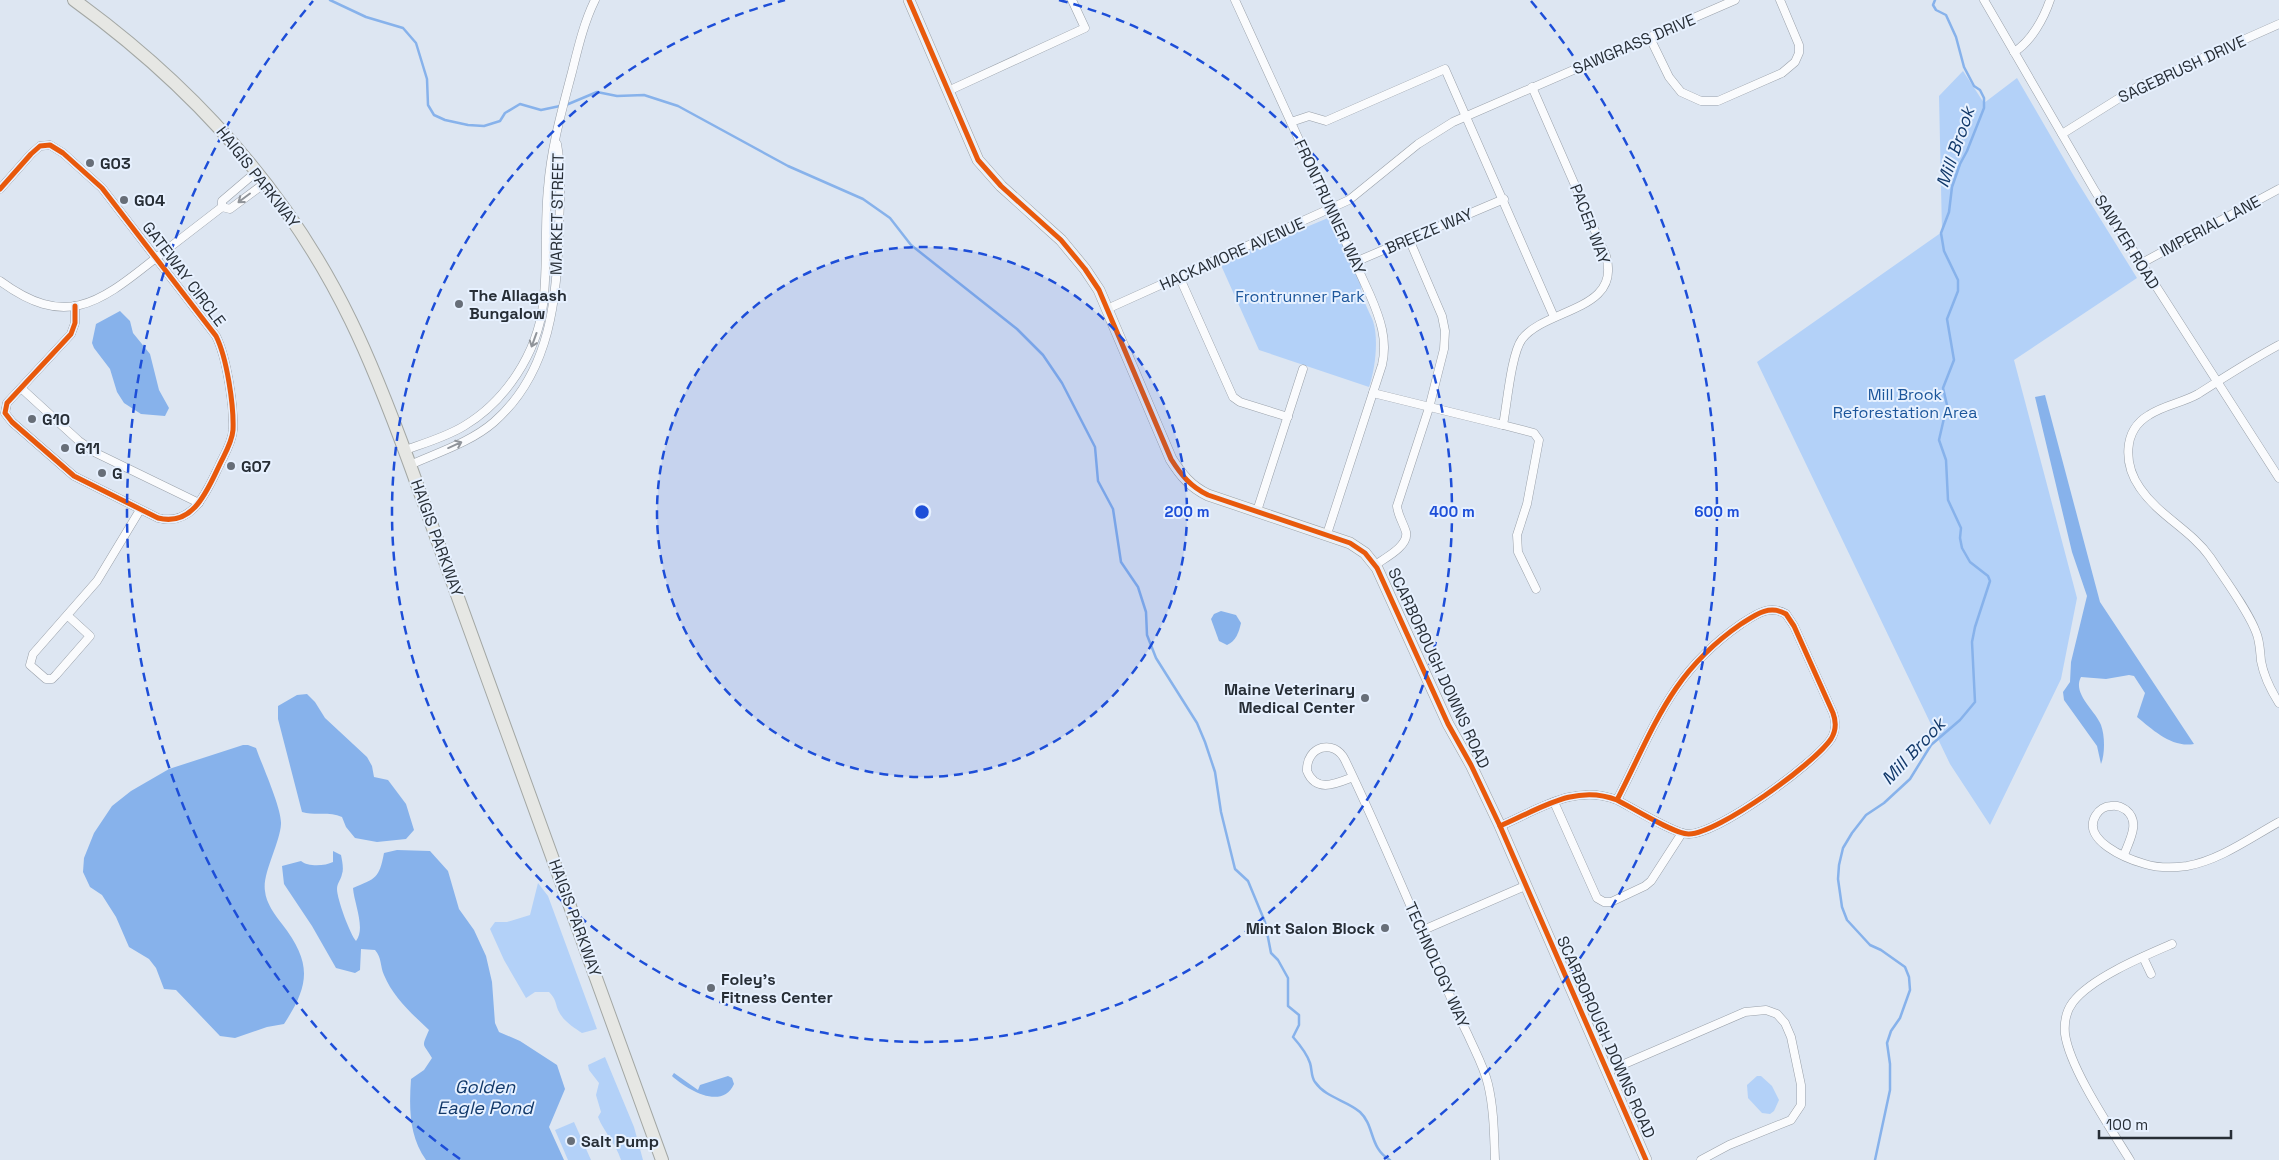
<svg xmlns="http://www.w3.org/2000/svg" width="2279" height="1160" font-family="'Space Grotesk',sans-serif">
<rect width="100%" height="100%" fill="#dde6f2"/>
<g fill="#b3d1f8">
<polygon points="1963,71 1984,103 2017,78 2075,178 2137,278 2014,360 2077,598 2061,679 1990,825 1950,764 1757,362 1942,232 1939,96"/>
<path d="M 1328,218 L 1334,222 L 1361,283 C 1360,297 1368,308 1373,321 C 1379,339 1375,370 1369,387 L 1259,350 L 1220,263 Z"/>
<path d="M 538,883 L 548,896 L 597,1029 L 582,1033 C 573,1027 563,1021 558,1010 C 555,1002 556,999 549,992 L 535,992 L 526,998 L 504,960 L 490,929 L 495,922 L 507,922 L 530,915 Z"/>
<path d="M 605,1057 L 634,1127 L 643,1160 L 621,1160 C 615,1142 604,1132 598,1117 L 601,1112 L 596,1095 L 599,1083 L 589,1070 L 588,1065 Z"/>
<polygon points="1757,1076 1761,1076 1772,1086 1779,1100 1774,1111 1770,1114 1762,1113 1748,1098 1747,1085"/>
<polygon points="574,1122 591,1160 568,1160 555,1130"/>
</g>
<g fill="#87b2eb">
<polygon points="120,311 130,321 133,333 150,354 159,390 169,408 165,416 141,414 124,403 117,392 110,369 94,348 92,343 96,324"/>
<path d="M 2045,395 L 2100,602 L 2194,744 C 2172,748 2153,730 2137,717 L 2145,693 L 2134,676 L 2129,675 L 2106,679 L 2081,677 C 2072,694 2095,710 2101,725 C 2105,736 2105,754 2101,764 L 2097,746 L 2064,700 L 2063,692 L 2070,682 L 2071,662 L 2087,596 L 2072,552 L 2035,397 Z"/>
<path d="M 1221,611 L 1236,615 L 1241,623 C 1239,632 1236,641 1227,645 L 1219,641 L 1211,619 L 1214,614 Z"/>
<path d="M 307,694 L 315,702 L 325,718 L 367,757 L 372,766 L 374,777 L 388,780 L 406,804 L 414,830 L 406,839 L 377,842 L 355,838 L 346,827 L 342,817 C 329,811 316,816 302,812 L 278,719 L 278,706 L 297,695 Z"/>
<path d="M 243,745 L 248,745 L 256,748 C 262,765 282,809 281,824 C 280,843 262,874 265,891 C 266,903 275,915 282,924 C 312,963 310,984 284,1024 L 267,1027 L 235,1038 L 220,1036 L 176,990 L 164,989 L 156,968 L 149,959 L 129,947 L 116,917 L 102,895 L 90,887 L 83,872 L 84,858 L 94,833 L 112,806 L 131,791 L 169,769 Z"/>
<path d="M 397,850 L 430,851 L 448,871 L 459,909 L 474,930 L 486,956 L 492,982 L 495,1023 L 499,1032 L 520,1041 L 557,1065 L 565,1089 L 549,1127 L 564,1160 L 426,1160 C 409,1136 409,1108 411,1079 L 424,1070 L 432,1058 C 423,1042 421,1049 429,1030 C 412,1014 393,997 384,975 C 380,966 382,958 375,950 L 361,949 L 360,970 L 355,973 L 336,968 L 312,926 L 284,884 L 282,866 L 301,861 C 308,867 325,866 333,862 L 333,851 L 341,855 C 342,860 344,869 342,874 C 341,880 337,883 337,889 C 337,899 350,934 356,941 C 366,929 354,903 353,888 C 376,878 379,879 384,853 Z"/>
<path d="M 674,1073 L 698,1090 L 700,1085 L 728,1076 L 732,1078 L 734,1084 C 722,1111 686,1089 672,1076 Z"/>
</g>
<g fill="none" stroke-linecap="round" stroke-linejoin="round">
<g stroke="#87b2eb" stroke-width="2.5">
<polyline points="330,0 366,17 403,28 416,43 427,79 428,105 434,115 445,120 468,125 484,126 500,121 505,113 520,104 541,110 560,106"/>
<path d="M 566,105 L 597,92 L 617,96 L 644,95 L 678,106 L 788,166 L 863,199 L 890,218 L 911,245 L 1017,329 L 1043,355 L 1062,383 L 1095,447 L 1098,481 L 1113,509 L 1121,562 L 1138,587 L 1146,612 L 1147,635 L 1156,658 L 1197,723 L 1205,742 L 1215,772 L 1221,812 L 1235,869 L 1248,881 L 1265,922 L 1271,953 L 1278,960 L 1288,978 L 1288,1006 L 1299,1015 L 1299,1025 L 1293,1037 C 1300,1045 1307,1054 1310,1063 C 1312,1069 1311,1077 1315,1082 C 1326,1098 1346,1100 1360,1112 C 1375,1126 1369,1148 1390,1160"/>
<polyline points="1875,1160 1890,1090 1890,1064 1887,1043 1891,1031 1900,1018 1910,990 1909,977 1905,967 1881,950 1870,945 1847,920 1842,907 1838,879 1839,865 1843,848 1852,833 1866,815 1884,803 1910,779 1931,745 1960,720 1975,702 1972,642 1975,627 1990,581 1988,576 1970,562 1962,548 1960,538 1961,528 1948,500 1946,460 1939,440 1947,405 1943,388 1954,360 1947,319 1958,291 1958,280 1944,251 1941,233 1949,212 1952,187 1960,164 1967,151 1984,108 1984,98 1980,90 1974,86 1964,67 1956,37 1946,15 1936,10 1933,5 1935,0"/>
</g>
<g stroke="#99a0a9" stroke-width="9">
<g id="street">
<path d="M 1235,0 L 1370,295 C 1380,318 1388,340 1382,365 L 1327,534"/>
<polyline points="1984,0 2095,191 2279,478"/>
<polyline points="1650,38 1669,77 1681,92 1701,101 1718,101 1782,73 1795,62 1799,53 1799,45 1780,0"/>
<path d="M 2014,52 C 2031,42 2044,18 2050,0"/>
<polyline points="948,91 1085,28 1072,0"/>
<polyline points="1291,122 1309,116 1326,121 1445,69 1554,317"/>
<polyline points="2062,134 2137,87 2279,24"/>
<path d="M 0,189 L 31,154 L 40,146 L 50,145 L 63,153 L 102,188 L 216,336 C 227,358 234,406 233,430 C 232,443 224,455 219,466 C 207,491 193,527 158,518 L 74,476 L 12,422 L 5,413 L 7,403 L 71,334 L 75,323 L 75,306"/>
<polyline points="222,207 230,209 265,183"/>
<polyline points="1355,262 1504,199"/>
<polyline points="2140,264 2279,189"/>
<polyline points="1179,276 1233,397 1240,402 1288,417"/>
<path d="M 0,281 C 64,328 97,305 152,261 C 175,243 199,225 222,207 L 222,201 L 256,172"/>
<polyline points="1107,309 1349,200 1418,144 1453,122 1735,0"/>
<path d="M 2279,345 C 2251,360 2225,377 2198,394 C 2182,403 2164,405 2149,415 C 2122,431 2124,465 2140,488 C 2159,516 2191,530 2210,557 C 2223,577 2248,610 2256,632 C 2260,641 2260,651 2261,661 C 2264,677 2270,689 2279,703"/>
<polyline points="21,388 79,441 96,453 199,503"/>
<path d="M 1373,393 L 1503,425 C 1507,405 1511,354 1522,339 C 1546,308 1622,311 1606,256 L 1532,87"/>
<polyline points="1503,425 1534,433 1539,440 1527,504 1517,535 1518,552 1536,589"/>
<path d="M 405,450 C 425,443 446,437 464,426 C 506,401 537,353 543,305 C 548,266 544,227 548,188 C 551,148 562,110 572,72 C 578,48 584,22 595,0"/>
<path d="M 410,465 C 439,452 471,442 494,422 C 551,372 557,298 559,227 C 560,199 562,171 557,144"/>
<polyline points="1257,511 1303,369"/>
<path d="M 1375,565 C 1385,558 1409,546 1406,532 C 1403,522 1398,516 1397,506 L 1429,408 L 1444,349 L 1445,331 L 1442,316 L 1409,239"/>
<polyline points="67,615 90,636 56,675 52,679 46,679 30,665 33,654 97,581 140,510"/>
<path d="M 1353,777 C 1335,784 1316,793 1307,771 C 1306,746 1334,738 1345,760 C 1379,830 1408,902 1440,973 C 1449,994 1458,1015 1468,1035 C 1475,1051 1484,1067 1488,1084 C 1494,1109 1494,1135 1495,1160"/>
<polyline points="1554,802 1597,898 1604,902 1611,902 1645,886 1651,881 1682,833"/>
<path d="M 1500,826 C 1538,810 1575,783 1617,800 C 1654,728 1670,673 1741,624 C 1755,615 1769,604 1786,614 L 1794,626 L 1833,713 C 1836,721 1836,731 1831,739 C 1814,764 1719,833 1689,834 C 1676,835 1631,807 1617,800"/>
<path d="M 2124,855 C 2129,841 2141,822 2126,810 C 2122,807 2116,805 2111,806 C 2105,806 2099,810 2096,815 C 2080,840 2127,859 2145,864 C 2158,868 2173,868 2187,866 C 2220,860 2250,838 2279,822"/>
<polyline points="1421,931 1525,886"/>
<polyline points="2143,957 2151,974"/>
<polyline points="1608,1071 1745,1012 1766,1010 1777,1014 1785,1023 1791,1037 1801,1085 1801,1105 1791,1120 1729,1145 1701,1160"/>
<path d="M 2130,1160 C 2111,1129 2070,1069 2065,1034 C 2064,1023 2066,1011 2073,1002 C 2091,978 2144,956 2172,944"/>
</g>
</g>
<g stroke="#99a0a9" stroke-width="12">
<path id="secondary" d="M 909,0 L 978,160 L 1001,186 L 1061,240 L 1085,269 L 1099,290 L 1171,459 C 1181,475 1191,487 1208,495 L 1350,543 L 1365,553 L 1377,568 L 1448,724 L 1471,765 L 1500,826 L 1646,1160"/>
</g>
<g stroke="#a3a7a4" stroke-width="14">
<path id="primary" d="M 74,0 C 190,84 288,191 351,321 C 374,368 392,416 410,465 L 662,1160"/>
</g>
<use href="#street" stroke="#fafbfd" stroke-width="8"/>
<use href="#secondary" stroke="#f0f1f0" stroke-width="11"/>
<use href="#primary" stroke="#e6e7e4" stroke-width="12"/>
<g stroke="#e7f1ff" stroke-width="8">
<g id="cycleway">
<path d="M 909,0 L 978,160 L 1001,186 L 1061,240 L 1085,269 L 1099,290 L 1171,459 C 1181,475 1191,487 1208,495 L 1350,543 L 1365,553 L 1377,568 L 1448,724 L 1471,765 L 1500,826 L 1646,1160"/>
<path d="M 0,189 L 31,154 L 40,146 L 50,145 L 63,153 L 102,188 L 216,336 C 227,358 234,406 233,430 C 232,443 224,455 219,466 C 207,491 193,527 158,518 L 74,476 L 12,422 L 5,413 L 7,403 L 71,334 L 75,323 L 75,306"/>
<path d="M 1500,826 C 1538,810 1575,783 1617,800 C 1654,728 1670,673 1741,624 C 1755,615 1769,604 1786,614 L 1794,626 L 1833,713 C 1836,721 1836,731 1831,739 C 1814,764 1719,833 1689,834 C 1676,835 1631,807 1617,800"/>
</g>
</g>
<use href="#cycleway" stroke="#e8590c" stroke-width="5"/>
</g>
<defs><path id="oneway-shaft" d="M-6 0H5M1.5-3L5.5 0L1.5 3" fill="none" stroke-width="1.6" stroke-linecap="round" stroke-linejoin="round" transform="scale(1.25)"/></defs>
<g stroke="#90949a">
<use href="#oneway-shaft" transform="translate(244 198) rotate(143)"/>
<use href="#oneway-shaft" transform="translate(534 340) rotate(110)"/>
<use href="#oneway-shaft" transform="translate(455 445) rotate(-24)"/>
</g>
<circle cx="922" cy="512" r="265" fill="#1d4ed8" fill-opacity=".12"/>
<g fill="none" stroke="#1d4ed8" stroke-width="2.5" stroke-dasharray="9 6">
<circle cx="922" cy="512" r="265"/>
<path d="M1059 0A530 530 0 1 1 785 0"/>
<path d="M460 1159A795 795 0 0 1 313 1M1531 1A795 795 0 0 1 1384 1159"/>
</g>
<g fill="#676e78" stroke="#e7f1ff" stroke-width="2">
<circle cx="90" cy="163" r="5"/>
<circle cx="124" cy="200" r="5"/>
<circle cx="459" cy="304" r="5"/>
<circle cx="32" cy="419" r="5"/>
<circle cx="65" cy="448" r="5"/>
<circle cx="231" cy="466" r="5"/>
<circle cx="102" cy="473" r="5"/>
<circle cx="1365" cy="698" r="5"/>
<circle cx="1385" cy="928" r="5"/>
<circle cx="711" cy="988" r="5"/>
<circle cx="571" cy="1141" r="5"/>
</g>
<g text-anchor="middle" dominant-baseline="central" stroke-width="4" stroke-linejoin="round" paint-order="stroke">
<g font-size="16" fill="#272e36" stroke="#e7f1ff">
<text transform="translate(1634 44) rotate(-23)">SAWGRASS DRIVE</text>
<text transform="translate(2182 69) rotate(-25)">SAGEBRUSH DRIVE</text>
<text transform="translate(258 177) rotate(52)">HAIGIS PARKWAY</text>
<text transform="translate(1330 207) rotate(65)">FRONTRUNNER WAY</text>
<text transform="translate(557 214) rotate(-89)">MARKET STREET</text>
<text transform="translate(1590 224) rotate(69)">PACER WAY</text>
<text transform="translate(2210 226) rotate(-28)">IMPERIAL LANE</text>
<text transform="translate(1429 231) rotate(-23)">BREEZE WAY</text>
<text transform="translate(2127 242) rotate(58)">SAWYER ROAD</text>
<text transform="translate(1232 254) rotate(-24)">HACKAMORE AVENUE</text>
<text transform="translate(184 274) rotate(53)">GATEWAY CIRCLE</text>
<text transform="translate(437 538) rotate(70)">HAIGIS PARKWAY</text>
<text transform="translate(1439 668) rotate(65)">SCARBOROUGH DOWNS ROAD</text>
<text transform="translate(575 918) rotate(70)">HAIGIS PARKWAY</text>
<text transform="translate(1437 965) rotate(66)">TECHNOLOGY WAY</text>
<text transform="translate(1606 1037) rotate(66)">SCARBOROUGH DOWNS ROAD</text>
</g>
<g font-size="16" font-weight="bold" fill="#272e36" stroke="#e7f1ff" text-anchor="start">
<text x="100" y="163">G03</text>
<text x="134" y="200">G04</text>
<text x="469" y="295">The Allagash<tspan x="469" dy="18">Bungalow</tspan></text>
<text x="42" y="419">G10</text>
<text x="75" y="448">G11</text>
<text x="241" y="466">G07</text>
<text x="112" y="473">G</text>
<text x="1355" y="689" text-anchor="end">Maine Veterinary<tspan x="1355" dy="18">Medical Center</tspan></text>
<text x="1375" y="928" text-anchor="end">Mint Salon Block</text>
<text x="721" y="979">Foley's<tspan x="721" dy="18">Fitness Center</tspan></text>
<text x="581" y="1141">Salt Pump</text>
</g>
<g font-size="16" fill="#1c569b" stroke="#e7f1ff">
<text x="1300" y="296">Frontrunner Park</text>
<text x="1905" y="394">Mill Brook<tspan x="1905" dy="18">Reforestation Area</tspan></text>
</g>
<g font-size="18" font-style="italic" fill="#12396a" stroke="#e7f1ff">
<text transform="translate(1955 147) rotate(-71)">Mill Brook</text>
<text transform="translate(1913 751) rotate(-47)">Mill Brook</text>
<text x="485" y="1086">Golden<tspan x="485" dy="21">Eagle Pond</tspan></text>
</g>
</g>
<circle cx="922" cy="512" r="8" fill="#1d4ed8" stroke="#e7f1ff" stroke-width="2.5"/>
<g font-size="15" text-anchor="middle" font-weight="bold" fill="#1d4ed8" stroke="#e7f1ff" stroke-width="4" stroke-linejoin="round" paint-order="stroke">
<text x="1187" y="517">200 m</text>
<text x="1452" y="517">400 m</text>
<text x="1717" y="517">600 m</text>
</g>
<path d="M2099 1130v8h132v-8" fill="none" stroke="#272e36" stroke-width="2.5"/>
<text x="2106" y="1130" font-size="15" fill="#272e36" stroke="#e7f1ff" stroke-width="4" paint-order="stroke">100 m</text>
</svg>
